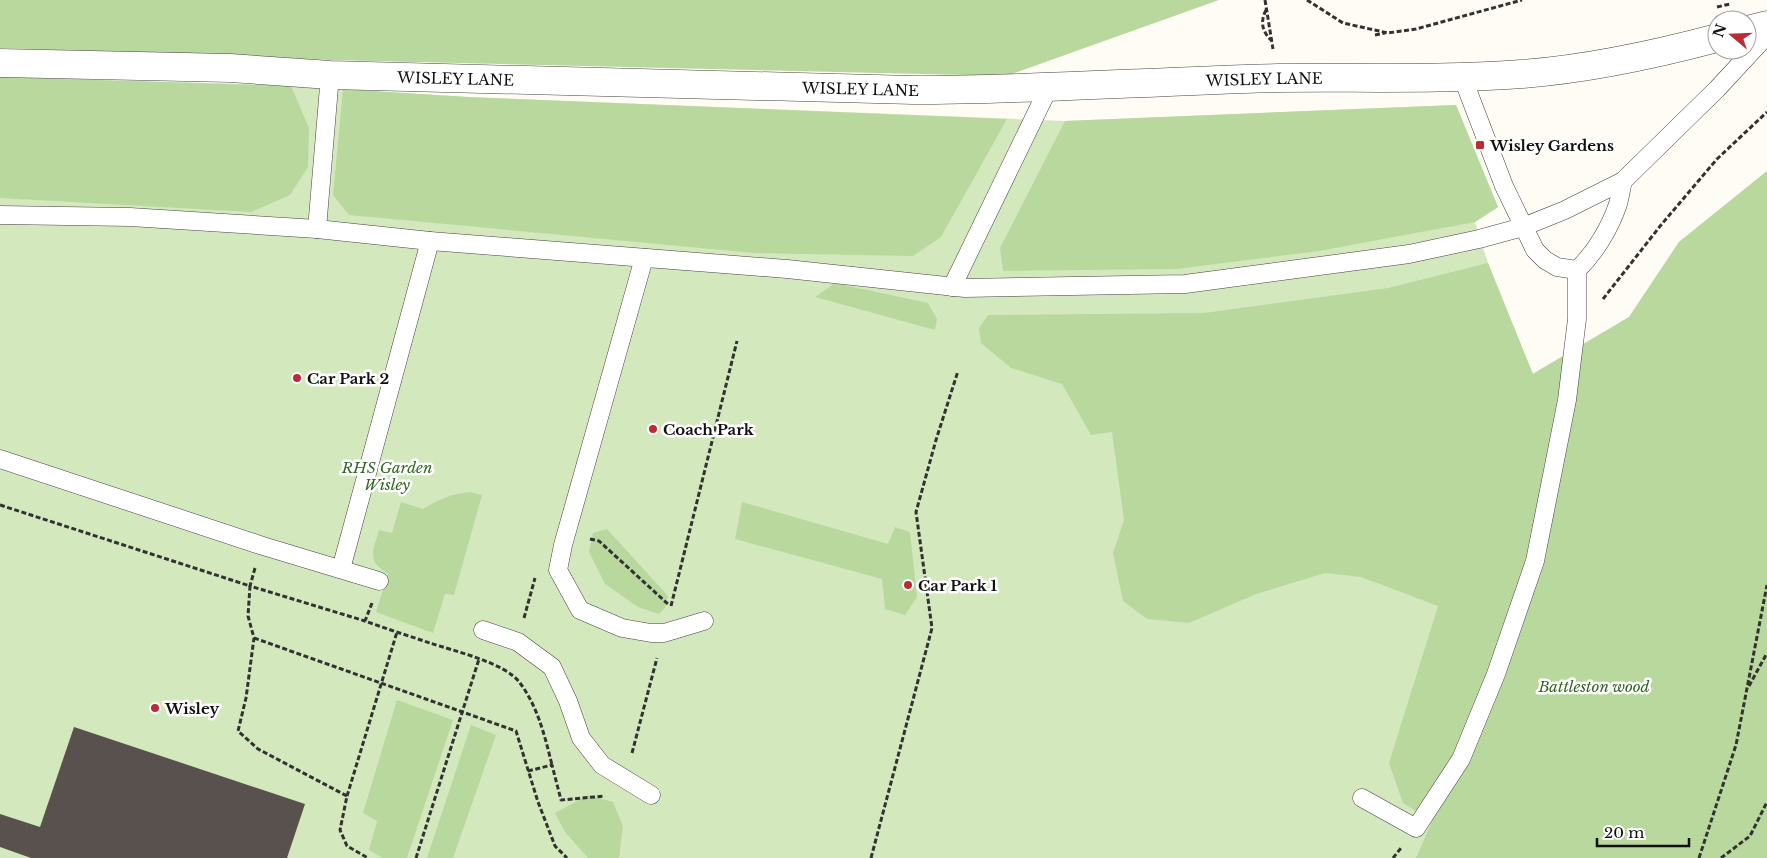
<svg xmlns="http://www.w3.org/2000/svg" width="1767" height="858" font-family="'Libre Baskerville',serif">
<rect width="100%" height="100%" fill="#fefcf4"/>
<polygon fill="#d4e8be" points="0,77 249,84 468,97 1065,121 1456,105 1498,207 1475,222 1488,263 1532,374 1629,317 1679,242 1767,171 1767,858 0,858"/>
<g fill="#b9d89e">
<polygon points="0,0 1219,0 1006,76 330,60 0,48"/>
<polygon points="0,77 291,86 309,128 308,167 290,195 251,212 0,198"/>
<polygon points="343,89 468,97 1007,119 941,237 913,256 754,253 349,215 333,195"/>
<polygon points="1456,105 1498,207 1475,222 1319,251 1177,269 1003,271 1000,248 1065,121"/>
<polygon points="1767,171 1767,858 1416,858 1432,821 1403,803 1389,763 1438,606 1361,577 1325,573 1256,594 1189,623 1147,619 1123,601 1113,553 1124,520 1112,432 1091,435 1062,384 1011,368 981,343 979,328 988,315 1204,313 1388,288 1488,263 1533,374 1629,317 1679,242"/>
<polygon points="835,283 928,303 937,319 935,330 815,297"/>
<path d="M 470,492 L 482,495 L 454,595 L 445,594 L 433,633 L 376,612 L 388,574 C 366,560 373,552 379,530 L 392,533 L 401,502 L 423,509 C 439,499 452,494 470,492 Z"/>
<polygon points="742,502 888,544 895,527 910,532 917,597 905,615 885,609 882,579 735,539"/>
<polygon points="607,529 668,596 665,608 659,614 638,607 605,584 589,552 593,533"/>
<polygon points="397,700 453,720 407,858 383,858 369,850 377,821 363,813"/>
<polygon points="471,725 496,735 453,858 427,858"/>
<polygon points="588,795 613,802 623,826 619,858 588,858 565,832 555,813"/>
</g>
<polygon fill="#58514d" points="74,727 305,804 287,858 31,858 0,847 0,814 40,827"/>
<g fill="none" stroke-linecap="round" stroke-linejoin="round">
<g stroke="#434343" stroke-width="19">
<g id="service">
<polyline points="330,75 317,229 430,241 787,269 965,288 1185,284 1409,254 1479,239 1523,227 1565,210 1623,181 1717,89 1767,35"/>
<polyline points="1462,76 1504,186 1535,250 1545,260 1557,267 1577,270"/>
<polyline points="0,215 130,217 317,229"/>
<polyline points="644,258 563,545 558,570 580,610 622,628 651,633 664,633 704,621"/>
<polyline points="952,287 1049,87"/>
<polyline points="0,459 263,546 379,581"/>
<polyline points="341,569 430,241"/>
<polyline points="483,630 518,642 552,667 568,701 581,738 602,765 651,795"/>
<path d="M 1362,798 L 1416,828 L 1461,759 L 1496,674 L 1535,561 L 1567,400 L 1577,319 L 1577,270 C 1595,253 1610,228 1618,204 C 1620,197 1621,189 1623,181"/>
</g>
</g>
<g stroke="#434343" stroke-width="29">
<g id="minor">
<polyline points="1747,30 1767,25"/>
<path id="s1" d="M 0,63 L 230,68 L 330,75 L 913,90 C 1035,90 1156,81 1278,78 C 1359,77 1441,80 1522,74 C 1588,69 1653,55 1717,38"/>
</g>
</g>
<g stroke="#323232" stroke-width="3" stroke-dasharray="5 2.5" stroke-linecap="butt">
<polyline points="1265,0 1273,49"/>
<polyline points="1307,0 1343,23 1388,33 1416,29 1522,0"/>
<polyline points="1717,7 1730,4"/>
<path d="M 1266,10 C 1260,22 1262,31 1271,40"/>
<polyline points="1375,35 1385,33"/>
<polyline points="1603,299 1661,225 1717,159 1767,112"/>
<polyline points="0,505 250,586 248,616 254,638 246,698 238,731 258,749 347,796 340,830 347,846 368,858"/>
<polyline points="590,539 599,541 669,605"/>
<polyline points="255,568 250,586 365,621"/>
<path d="M 372,603 L 365,621 C 387,629 409,636 430,643 C 454,651 506,663 520,683 C 538,707 545,737 552,765"/>
<polyline points="671,606 737,341"/>
<polyline points="524,618 535,578"/>
<polyline points="254,638 516,731 538,802 555,846 567,858"/>
<polyline points="1749,686 1767,653"/>
<polyline points="632,753 657,658"/>
<polyline points="528,771 552,765 561,800 605,796"/>
<polyline points="347,796 397,632"/>
<polyline points="416,858 479,659"/>
<polyline points="871,858 932,628 916,512 936,440 958,371"/>
<polyline points="1393,858 1401,848"/>
<polyline points="1699,858 1736,745 1767,585"/>
<polyline points="1721,858 1750,836 1767,802"/>
</g>
<use href="#service" stroke="#fff" stroke-width="18"/>
<use href="#minor" stroke="#fff" stroke-width="28"/>
</g>
<g fill="#bb2d36" stroke="#fff" stroke-width="2">
<rect x="1475" y="140" width="10" height="10" rx="2.5"/>
<circle cx="297" cy="378" r="5"/>
<circle cx="653" cy="429" r="5"/>
<circle cx="908" cy="585" r="5"/>
<circle cx="155" cy="708" r="5"/>
</g>
<g text-anchor="middle" dominant-baseline="central" stroke-width="5" stroke-linejoin="round" paint-order="stroke">
<g font-size="15" fill="#101010" stroke="#fff">
<text stroke="none"><textPath href="#s1" startOffset="456">WISLEY LANE</textPath></text>
<text stroke="none"><textPath href="#s1" startOffset="1265">WISLEY LANE</textPath></text>
<text stroke="none"><textPath href="#s1" startOffset="861">WISLEY LANE</textPath></text>
</g>
<g font-size="15" font-weight="bold" fill="#101010" stroke="#fff" text-anchor="start">
<text x="1490" y="145">Wisley Gardens</text>
<text x="307" y="378">Car Park 2</text>
<text x="663" y="429">Coach Park</text>
<text x="918" y="585">Car Park 1</text>
<text x="165" y="708">Wisley</text>
</g>
<g font-size="15" font-style="italic" fill="#316622" stroke="#fff">
<text x="387" y="467">RHS Garden<tspan x="387" dy="17">Wisley</tspan></text>
<text x="1594" y="686">Battleston wood</text>
</g>
</g>
<g transform="translate(1732 35) rotate(289)"><circle r="24" fill="#ffffff" stroke="#9f9f9f"/>
<path d="M0-4L9 19L0 12L-9 19Z" fill="#bb2d36"/>
<text y="-8" font-size="14" font-weight="bold" text-anchor="middle" fill="#101010">N</text>
</g>
<path d="M1597 838v8h92v-8" fill="none" stroke="#101010" stroke-width="2.5"/>
<text x="1604" y="838" font-size="15" fill="#101010" stroke="#ffffff" stroke-width="4" paint-order="stroke">20 m</text>
</svg>
